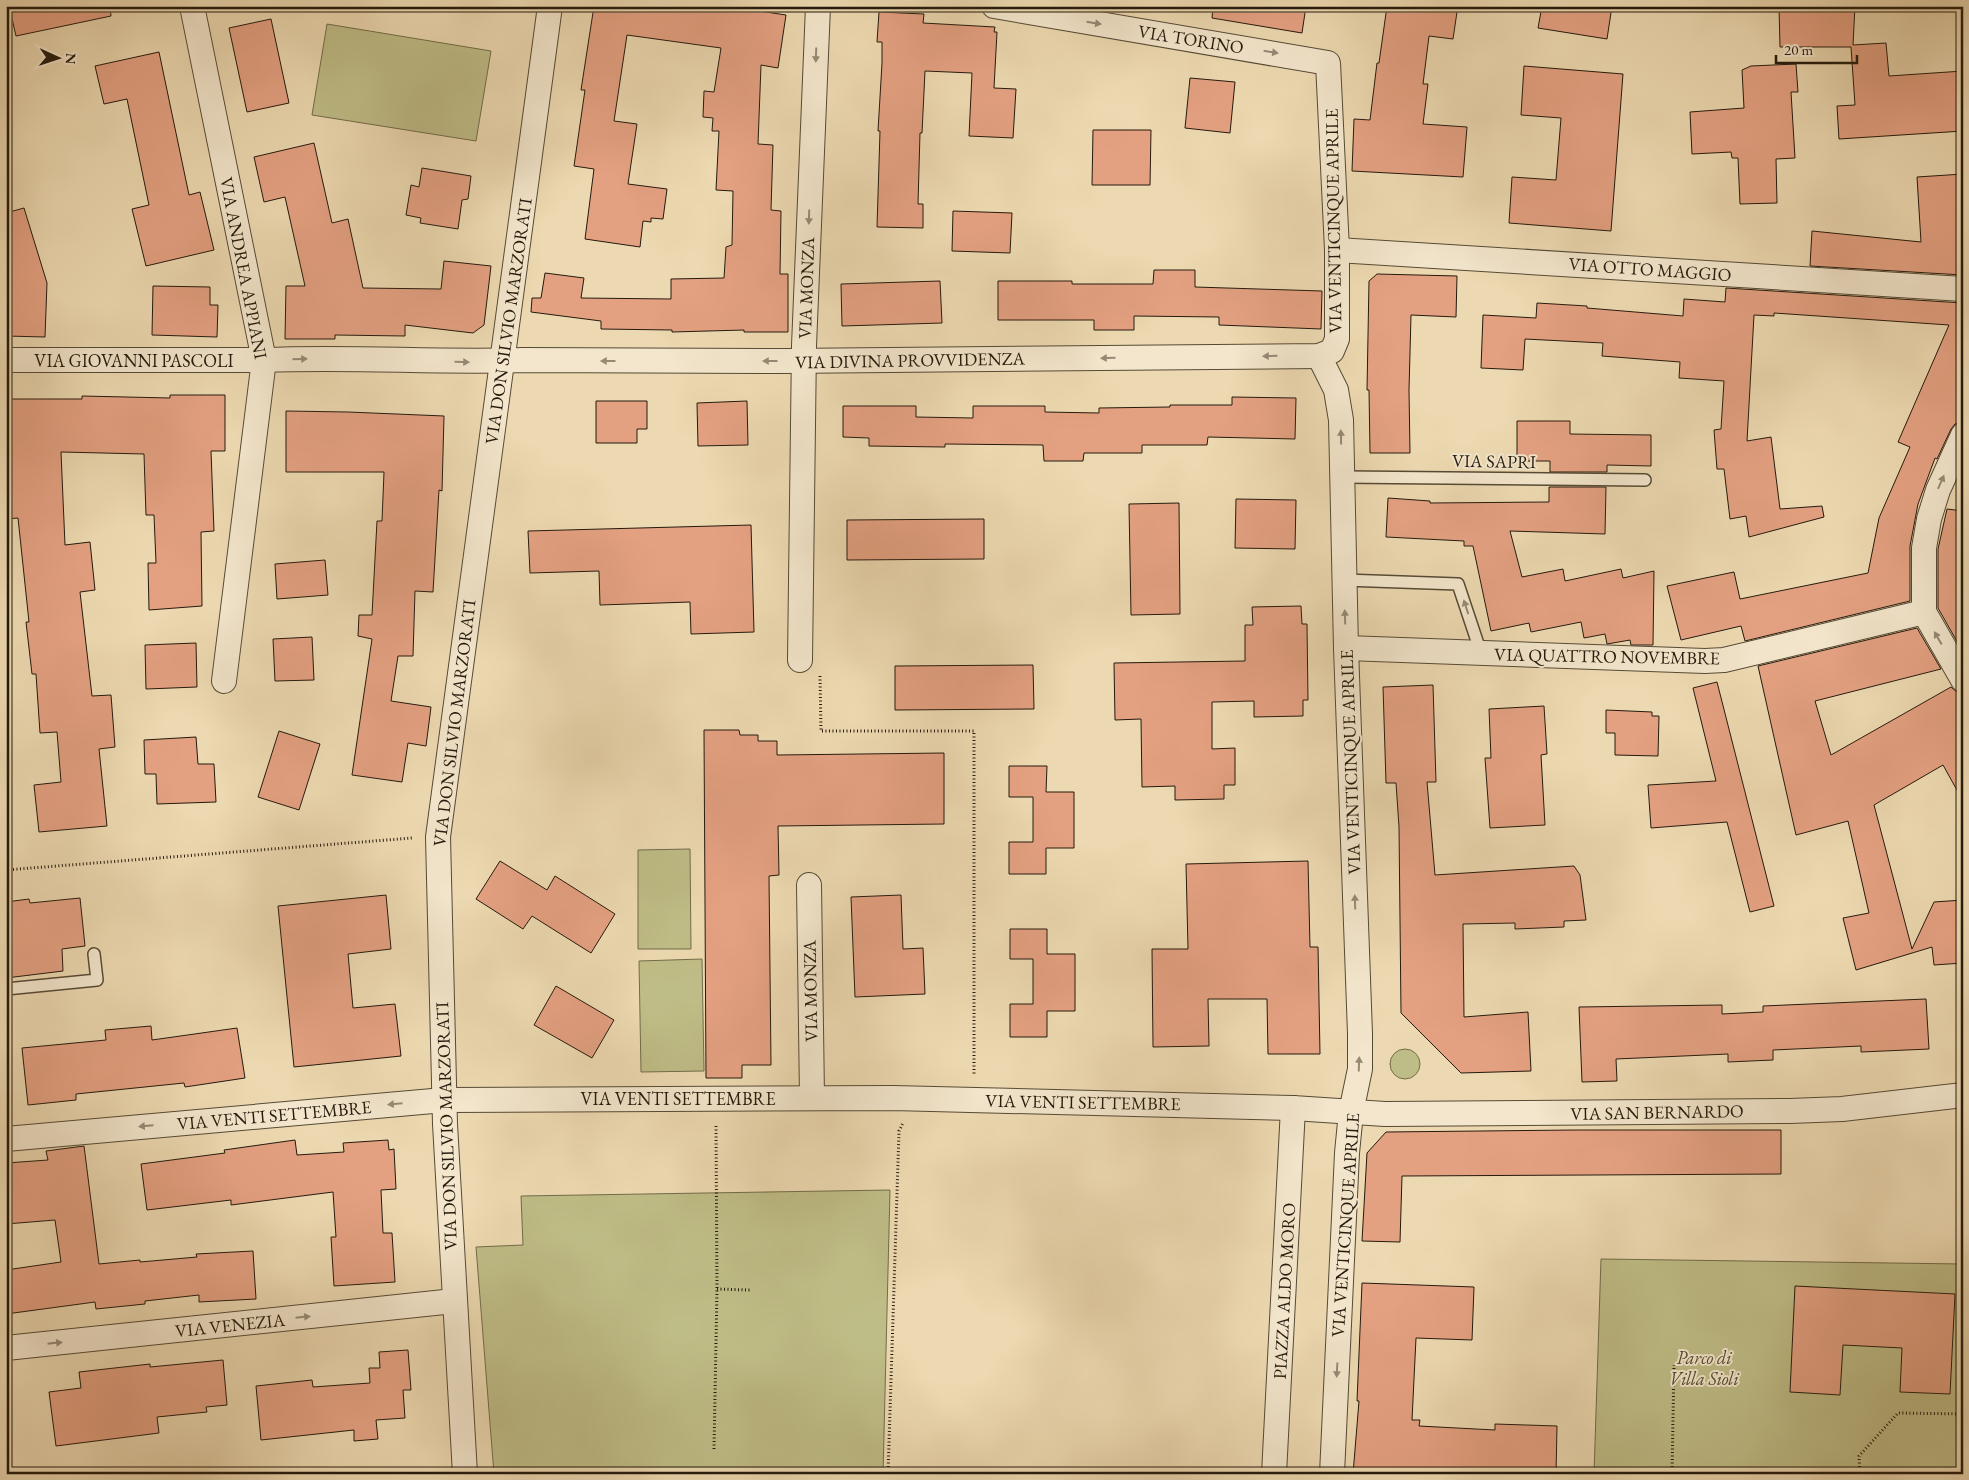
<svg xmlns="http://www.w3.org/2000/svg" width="1969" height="1480" font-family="'EB Garamond',serif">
<rect width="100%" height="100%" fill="#edd9b1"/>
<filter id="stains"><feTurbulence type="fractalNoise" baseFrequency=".004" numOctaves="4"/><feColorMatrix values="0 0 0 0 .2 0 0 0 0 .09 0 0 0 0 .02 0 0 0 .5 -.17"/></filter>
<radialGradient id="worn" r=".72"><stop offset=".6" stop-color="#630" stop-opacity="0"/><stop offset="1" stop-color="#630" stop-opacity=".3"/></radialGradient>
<g fill="#bfbd87" stroke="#726c4a">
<polygon points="327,24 491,51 476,141 312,115"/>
<polygon points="690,849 691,949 638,949 638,850"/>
<polygon points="702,959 704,1071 641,1072 639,961"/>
<circle cx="1405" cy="1064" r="15"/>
<polygon points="890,1190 883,1474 494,1474 476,1247 523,1245 521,1196"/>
<polygon points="1601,1259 1963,1264 1963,1474 1594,1474"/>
</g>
<g fill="#e4a182" stroke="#241a0d">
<polygon points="9,6 110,6 111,16 16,36"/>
<polygon points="594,6 726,6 786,15 778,68 761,65 758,144 773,145 771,210 781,211 780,274 788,274 788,332 744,332 744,330 672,332 672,330 601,329 601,321 531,312 532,298 541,298 545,273 584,278 581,298 671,299 671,279 724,278 726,247 732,245 733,191 716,190 719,131 712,131 713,118 703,117 704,91 714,92 721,48 627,35 614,121 637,124 628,184 667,189 663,219 651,218 651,222 643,221 640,247 585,239 594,169 574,166 585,90 581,90"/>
<polygon points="1213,6 1306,6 1302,33 1212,18"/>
<polygon points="1387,6 1418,6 1457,12 1453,39 1429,36 1423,84 1428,84 1423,124 1467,127 1463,177 1352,171 1354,119 1370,120 1377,63 1379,63"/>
<polygon points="1542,6 1612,6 1607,39 1538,28"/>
<polygon points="1779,6 1855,6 1853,45 1886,43 1889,76 1963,71 1963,131 1839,139 1837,106 1855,105 1851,47 1780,47"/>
<polygon points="879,12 924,14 923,23 995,27 994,32 997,32 994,88 1016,89 1013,138 969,136 972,73 925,71 922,133 920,133 918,204 923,204 923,228 877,227 880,131 878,131 882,63 882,42 877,42"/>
<polygon points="271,19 289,103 247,112 229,28"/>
<polygon points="159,52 189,195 200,192 214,250 146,266 132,209 149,205 127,99 104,104 95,66"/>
<polygon points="1796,64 1798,92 1791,92 1795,158 1776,159 1777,203 1740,204 1738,158 1732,158 1731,152 1692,154 1690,112 1744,108 1742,70 1751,66"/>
<polygon points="1524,66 1623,74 1611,231 1509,223 1512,177 1556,180 1561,118 1521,115"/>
<polygon points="1190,78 1235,82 1230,133 1185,128"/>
<polygon points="1093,130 1151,130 1150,185 1092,185"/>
<polygon points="314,143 332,223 348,219 363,288 441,289 444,261 491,266 484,325 473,333 405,325 405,336 335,335 335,339 285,339 286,286 305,286 285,197 264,202 254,157"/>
<polygon points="422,168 471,176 468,199 462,200 458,229 420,223 421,218 406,215 411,185 419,187"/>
<polygon points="1963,174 1963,275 1810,266 1812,231 1921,242 1917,177"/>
<polygon points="24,208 47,283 45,337 6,336 6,213"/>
<polygon points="953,211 1012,213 1010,253 952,251"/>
<polygon points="1154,270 1195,270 1195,287 1322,291 1321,329 1219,325 1219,317 1134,316 1134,330 1094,330 1094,320 998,320 998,281 1072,281 1072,284 1153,284"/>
<polygon points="1377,274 1457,276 1456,317 1411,315 1409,390 1410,453 1370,453 1369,390 1367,390 1369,281"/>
<polygon points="940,281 942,323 842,326 841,284"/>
<polygon points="153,286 210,287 210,305 218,305 217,337 152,335"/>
<polygon points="1726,288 1963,303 1963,421 1955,424 1951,429 1937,459 1935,458 1918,504 1910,546 1910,601 1745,641 1741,626 1681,640 1667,586 1734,572 1740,599 1868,573 1879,518 1910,447 1898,442 1949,325 1774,313 1774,316 1754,315 1747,441 1771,437 1780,509 1822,506 1824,517 1749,537 1746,516 1730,519 1724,469 1717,469 1714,430 1721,429 1724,381 1679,378 1680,362 1602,356 1603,343 1525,339 1523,370 1481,368 1483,315 1536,318 1537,303 1587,306 1587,308 1683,316 1684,299 1725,302"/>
<polygon points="170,395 225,395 225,451 211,451 214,531 201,532 202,606 149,610 148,563 156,563 154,515 146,515 144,454 61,452 65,545 90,542 95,590 80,592 92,696 111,695 115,747 99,749 107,826 39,832 34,785 61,782 57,732 40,733 36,674 32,674 26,622 29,622 18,518 6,519 6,399 82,399 82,396 170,398"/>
<polygon points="1232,397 1296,398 1295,439 1208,437 1207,445 1142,445 1142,453 1084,453 1083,461 1044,461 1043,445 945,444 945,447 869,446 869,438 843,437 843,406 916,406 916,417 973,418 973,406 1045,406 1045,412 1099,413 1099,408 1170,407 1170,405 1232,405"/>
<polygon points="596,401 647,401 647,429 637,429 637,443 596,443"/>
<polygon points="747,401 748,445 698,446 697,403"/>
<polygon points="286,411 348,412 444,416 442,491 439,490 433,592 415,591 413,656 398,656 391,701 431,707 426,746 408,743 402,782 352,775 372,639 358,636 359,615 372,615 377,521 382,521 384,472 286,472"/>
<polygon points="1517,421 1570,421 1570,434 1651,435 1651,466 1607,465 1607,472 1550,472 1550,461 1517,461"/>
<polygon points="1549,487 1606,487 1605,534 1510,531 1522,577 1563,569 1565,581 1621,569 1623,578 1654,571 1653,645 1631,645 1630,640 1607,644 1605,634 1584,638 1581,622 1531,632 1529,623 1491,631 1473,546 1464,546 1464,541 1386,537 1388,498 1430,501 1430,503 1549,502"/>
<polygon points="1236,499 1296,500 1295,549 1235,548"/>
<polygon points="1179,503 1180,614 1131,615 1129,504"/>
<polygon points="1947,509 1963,511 1963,652 1938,608 1938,549"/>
<polygon points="984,519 984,559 847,560 847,520"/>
<polygon points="751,525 754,632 691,634 690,602 600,605 599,571 530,573 528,531"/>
<polygon points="325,560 328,595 277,599 275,564"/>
<polygon points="1301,606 1302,624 1307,624 1308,700 1303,700 1303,716 1254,717 1254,701 1212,702 1212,749 1235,748 1235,785 1224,785 1224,799 1175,800 1175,786 1142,787 1141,719 1115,720 1114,663 1245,661 1245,625 1253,625 1252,607"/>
<polygon points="1917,628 1941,669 1815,701 1831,755 1951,687 1957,692 1963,694 1963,801 1943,765 1874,805 1912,949 1934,902 1963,900 1963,963 1934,965 1932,947 1856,970 1843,918 1869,913 1848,821 1796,835 1758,666"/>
<polygon points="312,637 314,680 275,681 273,639"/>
<polygon points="196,643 197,687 146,689 145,645"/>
<polygon points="1033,665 1034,709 895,710 895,666"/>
<polygon points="1717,682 1774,906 1750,912 1727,822 1651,828 1648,785 1716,781 1693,688"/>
<polygon points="1433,685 1436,782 1427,782 1435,875 1574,866 1580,875 1586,920 1564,921 1564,927 1515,929 1515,923 1463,924 1464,1017 1528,1012 1531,1071 1461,1073 1401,1013 1399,827 1396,783 1386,783 1383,687"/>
<polygon points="1544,706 1547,754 1541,755 1545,825 1490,828 1485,758 1491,758 1489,709"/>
<polygon points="1606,710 1652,712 1652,716 1659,716 1658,756 1615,755 1615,733 1606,733"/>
<polygon points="704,730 739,730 740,735 758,735 758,741 777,741 777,755 944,753 944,824 778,826 779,875 769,876 771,1065 742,1065 742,1078 706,1078"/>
<polygon points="279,731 320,744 299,810 258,797"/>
<polygon points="196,737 198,764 214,764 216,802 157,804 156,774 145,774 144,740"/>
<polygon points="1009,766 1047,766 1046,792 1074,792 1074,848 1046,848 1046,874 1009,874 1009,842 1033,842 1033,797 1009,797"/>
<polygon points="500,861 547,890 555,876 615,914 591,953 532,916 523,929 476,899"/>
<polygon points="1308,861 1310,947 1318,947 1320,1054 1268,1054 1267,999 1208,999 1209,1046 1153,1047 1152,949 1188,949 1186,864"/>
<polygon points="386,895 391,949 348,954 353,1008 395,1004 401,1056 294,1067 278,906"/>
<polygon points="901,895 903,949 923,948 925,994 855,997 851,897"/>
<polygon points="80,898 85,946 62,949 63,971 6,978 6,902 29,899 30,903"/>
<polygon points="1010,929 1047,929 1047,954 1075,954 1075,1011 1047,1011 1047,1037 1010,1037 1010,1004 1033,1004 1033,959 1010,959"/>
<polygon points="556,986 614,1020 592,1058 534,1025"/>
<polygon points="1926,999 1929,1049 1861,1052 1861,1046 1773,1050 1773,1060 1728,1062 1728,1054 1616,1059 1617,1081 1582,1082 1579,1007 1722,1005 1722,1014 1763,1012 1763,1006"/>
<polygon points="151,1026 152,1040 237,1028 245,1078 185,1087 184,1083 76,1094 76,1100 28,1105 22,1048 106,1040 105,1030"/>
<polygon points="1574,1130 1781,1130 1781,1174 1402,1176 1400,1242 1362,1241 1367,1153 1386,1132"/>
<polygon points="295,1140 297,1155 344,1152 343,1143 388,1140 389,1150 394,1149 396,1189 381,1190 383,1233 392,1233 395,1282 334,1286 331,1237 336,1237 333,1192 231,1205 231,1200 147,1210 141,1164 225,1153 224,1150"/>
<polygon points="84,1146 99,1264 140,1260 140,1262 197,1257 196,1254 253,1251 256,1299 199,1302 199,1295 145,1301 145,1304 96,1309 95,1302 6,1314 6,1270 61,1262 55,1220 6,1224 6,1163 48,1160 46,1151"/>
<polygon points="1362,1283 1474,1287 1472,1340 1416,1338 1412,1420 1420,1420 1419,1426 1495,1430 1495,1424 1557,1426 1556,1474 1353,1474 1359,1401 1357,1401"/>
<polygon points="1795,1286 1955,1294 1950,1394 1900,1392 1902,1348 1843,1345 1840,1395 1790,1392"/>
<polygon points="408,1350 411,1390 403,1390 405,1418 376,1420 378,1439 354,1441 354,1430 261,1440 256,1386 312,1380 313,1387 370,1383 369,1368 380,1368 379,1352"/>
<polygon points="223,1360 227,1405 206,1407 207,1412 157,1417 159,1433 56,1446 49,1392 81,1388 79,1372 150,1364 150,1367"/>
</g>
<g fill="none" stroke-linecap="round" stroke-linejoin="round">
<g stroke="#564a36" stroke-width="14">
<g id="lane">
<polyline points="1342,477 1645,480"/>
<polyline points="1344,580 1458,584 1481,653"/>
<polyline points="6,989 97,980 94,954"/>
</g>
</g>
<g stroke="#564a36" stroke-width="26">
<g id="street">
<polyline points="192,6 264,360 224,681"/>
<polyline points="1337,250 1963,289"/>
<polyline points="1319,356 1336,390 1341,420 1346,648 1360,1034 1360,1069 1351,1112 1347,1153 1332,1474"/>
<path d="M 6,360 L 264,360 C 351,356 437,363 523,360 L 786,361 L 1319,356 L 1332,351 L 1337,339 L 1337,250 L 1328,63 L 994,6"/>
<polyline points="1963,435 1938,490 1929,519 1924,548 1924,612 1963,680"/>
<polyline points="1346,648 1705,661 1724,660 1924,612"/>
<polyline points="800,660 804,346 818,6"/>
<polyline points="809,885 812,1097"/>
<polyline points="6,1139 444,1100 893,1098 1293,1108 1385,1114 1790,1111 1842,1109 1963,1095"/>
<polyline points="6,1348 454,1301"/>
<polyline points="465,1474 445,1124 438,837 550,6"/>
<polyline points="1274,1474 1293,1108"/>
</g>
</g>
<g stroke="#241a0d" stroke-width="3" stroke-dasharray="1 2.5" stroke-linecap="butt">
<polyline points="820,676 821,731 974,731 974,1076"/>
<polyline points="6,870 412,838"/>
<polyline points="717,1289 750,1290"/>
<polyline points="714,1449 717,1289 716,1125"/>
<polyline points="888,1474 899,1131 903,1123"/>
<polyline points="1672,1474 1674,1365"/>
<polyline points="1860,1474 1859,1456 1898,1413 1963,1414"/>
</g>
<use href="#lane" stroke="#f3e6cc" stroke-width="11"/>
<use href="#street" stroke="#f3e6cc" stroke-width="24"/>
</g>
<defs><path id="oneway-solid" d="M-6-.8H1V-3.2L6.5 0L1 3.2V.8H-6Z" transform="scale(1.25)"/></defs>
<g fill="#968a76">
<use href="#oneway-solid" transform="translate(1094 23) rotate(9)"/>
<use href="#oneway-solid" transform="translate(1271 52) rotate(9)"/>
<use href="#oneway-solid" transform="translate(816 55) rotate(92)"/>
<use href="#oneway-solid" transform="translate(809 217) rotate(92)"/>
<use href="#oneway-solid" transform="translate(1270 356) rotate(179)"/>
<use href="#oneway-solid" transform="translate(1108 358) rotate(179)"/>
<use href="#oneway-solid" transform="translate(300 359) rotate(-2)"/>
<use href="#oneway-solid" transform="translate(608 361) rotate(-180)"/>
<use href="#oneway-solid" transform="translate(770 361) rotate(-180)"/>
<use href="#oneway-solid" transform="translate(462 362) rotate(1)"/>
<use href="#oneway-solid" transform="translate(1341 437) rotate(-91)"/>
<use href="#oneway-solid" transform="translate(1941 482) rotate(-66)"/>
<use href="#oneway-solid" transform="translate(1466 607) rotate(-108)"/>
<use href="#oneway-solid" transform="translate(1345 617) rotate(-92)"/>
<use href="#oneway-solid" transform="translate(1938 638) rotate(-120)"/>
<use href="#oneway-solid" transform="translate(1355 902) rotate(-92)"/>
<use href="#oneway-solid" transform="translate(1359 1064) rotate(-88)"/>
<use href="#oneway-solid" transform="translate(395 1104) rotate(175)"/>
<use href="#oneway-solid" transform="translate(146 1126) rotate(175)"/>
<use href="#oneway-solid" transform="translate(303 1317) rotate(-6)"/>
<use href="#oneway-solid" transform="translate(55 1343) rotate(-6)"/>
<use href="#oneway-solid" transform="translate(1337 1370) rotate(93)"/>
</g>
<g text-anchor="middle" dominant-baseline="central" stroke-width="4" stroke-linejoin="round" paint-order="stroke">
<g font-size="18" fill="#241a0d" stroke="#f3e6cc">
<text transform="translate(1191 39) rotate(9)">VIA TORINO</text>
<text transform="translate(1333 221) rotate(-91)">VIA VENTICINQUE APRILE</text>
<text transform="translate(244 268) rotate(79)">VIA ANDREA APPIANI</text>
<text transform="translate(1650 269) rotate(4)">VIA OTTO MAGGIO</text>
<text transform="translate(806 288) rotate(-88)">VIA MONZA</text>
<text transform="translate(508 321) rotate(-82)">VIA DON SILVIO MARZORATI</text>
<text x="134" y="360">VIA GIOVANNI PASCOLI</text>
<text transform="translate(910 360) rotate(-1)">VIA DIVINA PROVVIDENZA</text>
<text transform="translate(1494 461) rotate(1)">VIA SAPRI</text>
<text transform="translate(1607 656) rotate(1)">VIA QUATTRO NOVEMBRE</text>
<text transform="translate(454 723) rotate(-83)">VIA DON SILVIO MARZORATI</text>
<text transform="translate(1350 762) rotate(-92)">VIA VENTICINQUE APRILE</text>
<text transform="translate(810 991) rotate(-91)">VIA MONZA</text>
<text x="678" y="1098">VIA VENTI SETTEMBRE</text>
<text transform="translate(1083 1102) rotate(1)">VIA VENTI SETTEMBRE</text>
<text transform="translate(1657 1112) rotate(-1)">VIA SAN BERNARDO</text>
<text transform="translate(274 1115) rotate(-5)">VIA VENTI SETTEMBRE</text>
<text transform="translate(446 1126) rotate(-92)">VIA DON SILVIO MARZORATI</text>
<text transform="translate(1345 1225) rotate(-86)">VIA VENTICINQUE APRILE</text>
<text transform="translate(1284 1291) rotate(-87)">PIAZZA ALDO MORO</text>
<text transform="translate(230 1325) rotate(-6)">VIA VENEZIA</text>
</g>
<g font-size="18" font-style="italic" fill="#524b32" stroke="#f3e6cc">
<text x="1704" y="1357">Parco di<tspan x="1704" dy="21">Villa Sioli</tspan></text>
</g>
</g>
<rect width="1969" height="1480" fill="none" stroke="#edd9b1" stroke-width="25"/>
<rect x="8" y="8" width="1954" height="1465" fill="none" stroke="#241a0d" stroke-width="2.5"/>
<rect x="12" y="12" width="1944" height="1455" fill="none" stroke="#241a0d"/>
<g transform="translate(58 58) rotate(93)" stroke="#f3e6cc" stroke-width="4" paint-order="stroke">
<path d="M0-4L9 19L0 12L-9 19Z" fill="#241a0d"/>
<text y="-8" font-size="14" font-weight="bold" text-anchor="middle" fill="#241a0d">N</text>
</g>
<path d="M1776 55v8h81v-8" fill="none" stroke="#241a0d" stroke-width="2.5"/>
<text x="1784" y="55" font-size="15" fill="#241a0d" stroke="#f3e6cc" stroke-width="4" paint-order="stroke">20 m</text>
<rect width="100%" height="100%" filter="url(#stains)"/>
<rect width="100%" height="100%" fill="url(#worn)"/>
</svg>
